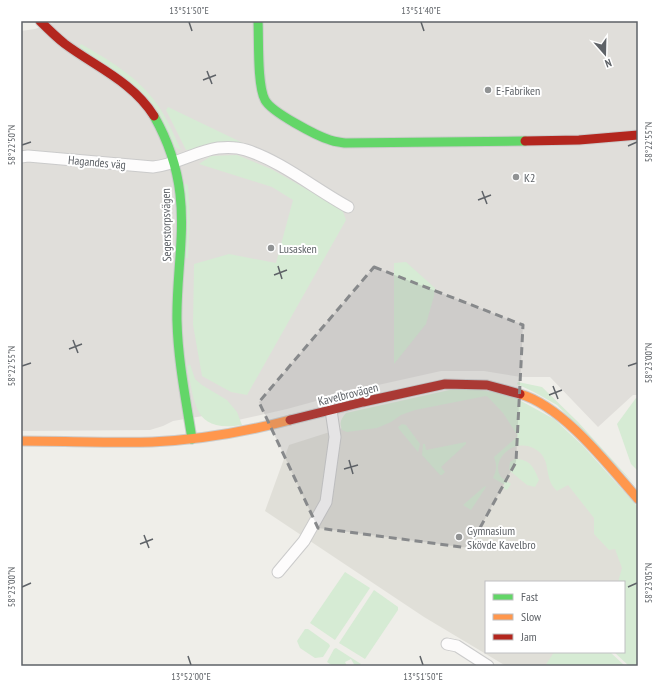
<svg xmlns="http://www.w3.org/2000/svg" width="659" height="687" font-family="'PT Sans Narrow',sans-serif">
<rect width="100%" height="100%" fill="#efeee9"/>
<polygon fill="#e0deda" points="58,21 638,21 638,395 633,395 598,427 550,377 521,377 484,371 441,371 360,389 287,409 238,420 203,416 173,421 163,426 150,430 21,431 21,31 35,29"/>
<polygon fill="#e0dfd8" points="492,393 576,468 627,563 621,582 486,582 486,652 567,652 555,666 506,666 424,617 265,511 289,445 402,409"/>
<g fill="#d6ebd4">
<path d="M 81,44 C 109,60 138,77 157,104 C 167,118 174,135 181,150 L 175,147 L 161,118 L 79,47 Z"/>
<polygon points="168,107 247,145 186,150 166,110"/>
<polygon points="237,155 271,169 342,209 346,220 247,395 231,392 202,376 193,325 194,264 229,254 276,263 293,200 272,187 199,164 211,156"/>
<polygon points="183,184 187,184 188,186 190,219 188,258 184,258"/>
<polygon points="406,262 435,288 434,296 426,324 394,364 394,263"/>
<path d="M 190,364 L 195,379 L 202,385 L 227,400 L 237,412 L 242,425 C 193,433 195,403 187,366 Z"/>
<polygon points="518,382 542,387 578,422 638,488 557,405 534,392 517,384"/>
<path d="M 463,387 L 510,395 L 554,419 L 583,446 L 638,507 L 638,666 L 629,666 L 614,652 L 624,652 L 624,582 L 618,582 L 622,568 L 615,549 L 609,550 L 594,534 L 594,518 L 568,485 L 557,491 C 543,478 552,462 538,451 C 516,434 489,460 501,477 C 504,480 508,482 511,484 L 507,490 L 503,488 L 505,485 L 493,478 C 497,469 497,466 494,457 L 518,436 L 503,413 L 488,397 L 486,396 L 415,410 L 401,415 L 391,422 L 377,428 L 347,432 L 342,430 C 339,422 341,419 346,413 Z"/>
<polygon points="636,398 638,399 638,471 631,464 617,424"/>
<polygon points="402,424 406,425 420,444 418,452 399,429 398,427"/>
<polygon points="466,442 466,444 441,467 445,472 442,475 440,475 422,455 423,444 425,444 426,450"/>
<path d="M 515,459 C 531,460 533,466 539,480 L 535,487 L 527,485 L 510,471 L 509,469 L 510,462 Z"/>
<polygon points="485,486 486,487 471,510 463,505"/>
<polygon points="345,572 370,588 335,640 310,623"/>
<polygon points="374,590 398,607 398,610 365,659 339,643"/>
<polygon points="305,629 308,629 329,644 330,646 323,657 315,658 300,648 297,641"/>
<polygon points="336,648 361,664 359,666 355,666 351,659 345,662 347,666 333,666 327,662 334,649"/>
<polygon points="554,652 610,652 625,666 545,666"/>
</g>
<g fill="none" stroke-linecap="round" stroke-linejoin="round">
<g stroke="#cbcbcb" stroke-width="13">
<g id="street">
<path d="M 21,157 L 28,156 L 153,167 C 176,165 196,151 218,148 C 227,147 237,147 246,150 C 281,161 315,189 348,207"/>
<polyline points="278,572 304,541 326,502 335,437 331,410"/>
<polyline points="447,644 457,646 488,666"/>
</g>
</g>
<g stroke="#cbcbcb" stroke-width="11">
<g id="fast">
<path d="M 258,21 C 259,40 257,85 265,100 C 271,112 317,136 330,140 C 335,142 340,142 345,143 L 525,141"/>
<path d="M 154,116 C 167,139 177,167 180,194 C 185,236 176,279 177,321 C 178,361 186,400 192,439"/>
</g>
</g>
<g stroke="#cbcbcb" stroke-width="11">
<g id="slow">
<path d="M 520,394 C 564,407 608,465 638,499"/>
<path d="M 21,441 C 65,441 108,443 152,442 C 198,440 245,432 290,420"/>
</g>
</g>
<g stroke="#cbcbcb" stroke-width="11">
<g id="jam">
<path d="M 40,21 C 48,29 56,37 65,44 C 96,67 133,82 154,116"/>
<polyline points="525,141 579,140 638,135"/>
<polyline points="290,420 363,402 445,384 487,385 520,394"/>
</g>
</g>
<use href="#street" stroke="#fdfcfc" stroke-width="11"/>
<use href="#fast" stroke="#63d668" stroke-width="9"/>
<use href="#slow" stroke="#ff974d" stroke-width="9"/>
<use href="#jam" stroke="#b3261e" stroke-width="9"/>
</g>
<path fill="#87898b" fill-opacity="0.2" stroke="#87898b" stroke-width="3" stroke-dasharray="8 5" stroke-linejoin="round" d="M 374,267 L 523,325 L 516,462 L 469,548 L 318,528 L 259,402 Z"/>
<path fill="none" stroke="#5e6267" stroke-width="1.5" d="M 189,22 L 192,31M 421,22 L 424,31M 207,71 L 212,84M 203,80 L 216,75M 22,145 L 31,142M 628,146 L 637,142M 482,191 L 487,204M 478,200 L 491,195M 278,266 L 282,279M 274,275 L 287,270M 73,340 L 78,353M 69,349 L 82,344M 22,366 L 31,363M 628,366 L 637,363M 553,386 L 558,399M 549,395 L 562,390M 349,460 L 353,474M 344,469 L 358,465M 144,535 L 149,548M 140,544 L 153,539M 22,587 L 31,583M 628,587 L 637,583M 188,656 L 191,665M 420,656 L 423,665"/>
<g fill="#919394" stroke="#fff" stroke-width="1.5">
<circle cx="488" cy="90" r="4"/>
<circle cx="516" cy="177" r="4"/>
<circle cx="271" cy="248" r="4"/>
<circle cx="459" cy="537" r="4"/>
</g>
<g text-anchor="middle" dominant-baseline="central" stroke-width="4" stroke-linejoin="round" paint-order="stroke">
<g font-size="12" fill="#5e6267" stroke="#fff" text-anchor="start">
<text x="496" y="90">E-Fabriken</text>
<text x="524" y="177">K2</text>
<text x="279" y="248">Lusasken</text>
<text x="467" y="530">Gymnasium<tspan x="467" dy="14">Skövde Kavelbro</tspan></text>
</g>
<g font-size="12" fill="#5e6267" stroke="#fff">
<text transform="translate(97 162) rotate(5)">Hagandes väg</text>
<text transform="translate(166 225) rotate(-91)">Segerstorpsvägen</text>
<text transform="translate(348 394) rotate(-14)">Kavelbrovägen</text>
</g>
</g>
<rect width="659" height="687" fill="none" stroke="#ffffff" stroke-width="44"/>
<rect x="485" y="581" width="140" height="72" fill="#ffffff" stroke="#bfc0c2"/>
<rect x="493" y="594" width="20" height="6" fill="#63d668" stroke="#bfc0c2"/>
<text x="521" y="601" font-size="12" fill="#5e6267">Fast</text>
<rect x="493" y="614" width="20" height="6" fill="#ff974d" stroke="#bfc0c2"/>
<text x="521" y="621" font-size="12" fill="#5e6267">Slow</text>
<rect x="493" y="634" width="20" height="6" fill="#b3261e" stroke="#bfc0c2"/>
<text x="521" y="641" font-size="12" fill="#5e6267">Jam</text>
<g transform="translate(605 54) rotate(160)" stroke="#ffffff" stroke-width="3" paint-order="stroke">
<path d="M0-3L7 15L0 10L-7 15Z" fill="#5e6267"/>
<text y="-6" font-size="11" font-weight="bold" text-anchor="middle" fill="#5e6267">N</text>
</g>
<rect x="22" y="22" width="615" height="643" fill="none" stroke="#5e6267" stroke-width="1.5"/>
<g font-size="10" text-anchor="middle" fill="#5e6267">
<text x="189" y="14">13°51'50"E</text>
<text x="421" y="14">13°51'40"E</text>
<text transform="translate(648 142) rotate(-90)" y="4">58°22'55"N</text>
<text transform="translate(11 145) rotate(-90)" y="4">58°22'50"N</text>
<text transform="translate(648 363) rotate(-90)" y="4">58°23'00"N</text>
<text transform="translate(11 366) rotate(-90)" y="4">58°22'55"N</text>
<text transform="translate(648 583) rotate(-90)" y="4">58°23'05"N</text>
<text transform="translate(11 587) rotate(-90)" y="4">58°23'00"N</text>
<text x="191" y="680">13°52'00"E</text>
<text x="423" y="680">13°51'50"E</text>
</g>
</svg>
